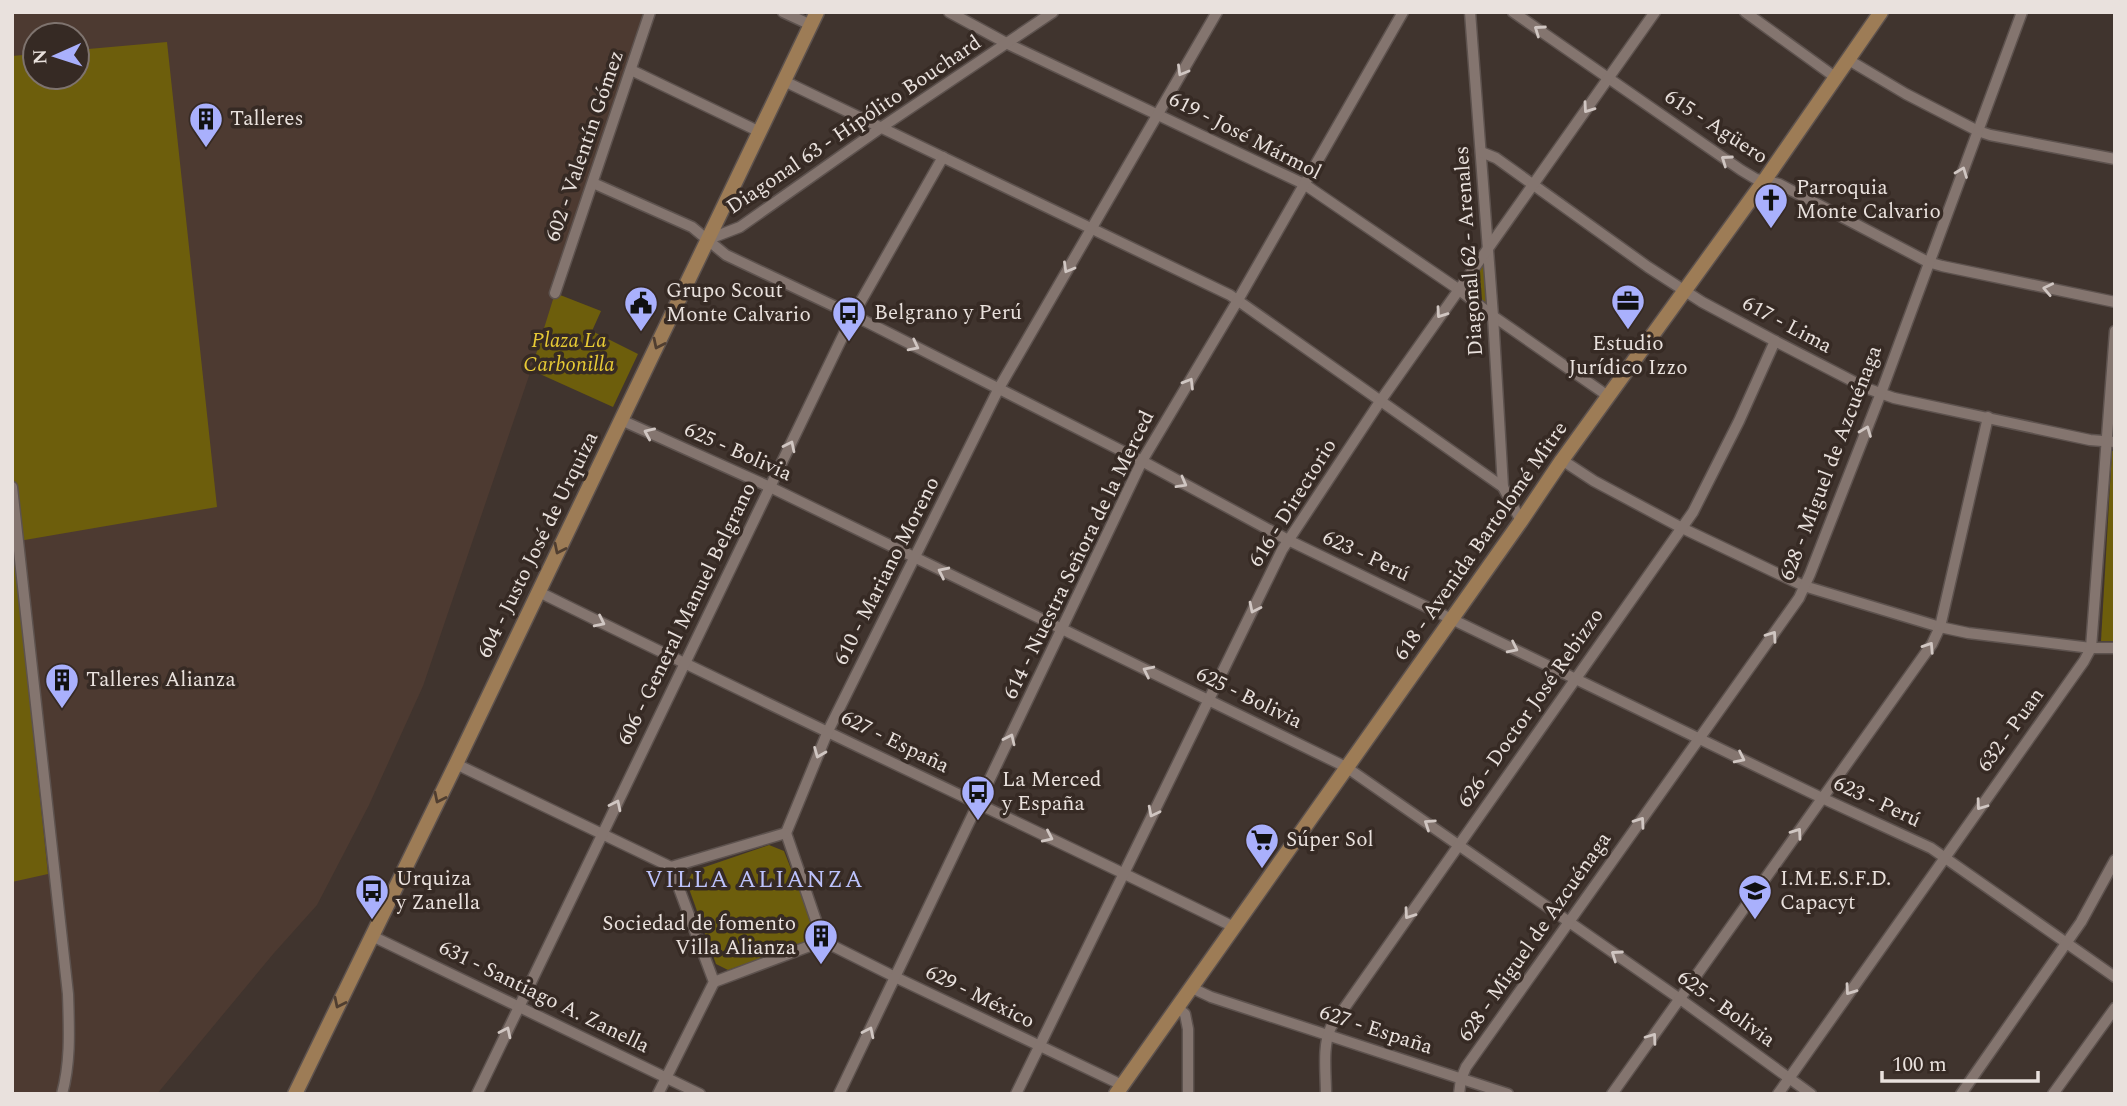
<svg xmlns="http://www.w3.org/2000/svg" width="2127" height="1106" font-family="Spectral,serif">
<rect width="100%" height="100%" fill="#40342e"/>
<path fill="#4d3a31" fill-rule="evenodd" d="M 12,12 L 649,12 L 531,370 L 423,686 L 369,805 L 317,905 L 274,953 L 157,1094 L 12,1094 ZM 35,35 L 77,35 L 77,77 L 35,77 Z"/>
<g fill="#6d5e0c">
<polygon points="167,42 217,507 13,542 48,874 12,882 12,56 35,54 35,77 77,77 77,50"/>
<polygon points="1484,263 1487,304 1466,287"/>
<polygon points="555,293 601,311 592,331 638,354 613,407 531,370"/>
<polygon points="2112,451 2115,451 2115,641 2101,641"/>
<polygon points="769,845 784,851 812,923 807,942 728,970 716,964 687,883 693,871"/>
</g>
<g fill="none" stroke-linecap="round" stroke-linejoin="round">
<g stroke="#5d524e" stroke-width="13">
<g id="minor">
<polyline points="783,12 811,25"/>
<polyline points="949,12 1008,44 1304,184 1458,289 1493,316 1608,396"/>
<polyline points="1470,12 1493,316 1503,487"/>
<polyline points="1513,12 1741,170 1756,179 1779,184 1928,262 1942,266 2115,302"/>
<polyline points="1745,12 1835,77"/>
<polyline points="1847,59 1906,94 1978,131 1990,135 2115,159"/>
<polyline points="631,70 760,132"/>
<polyline points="784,81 1230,295 1503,487 1521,521"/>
<polyline points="1481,152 1496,158 1648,267 1702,302 1775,341 1866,388 1894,398 2090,440 2115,442"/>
<polyline points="593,183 692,227 726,255 853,315 1142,461 1288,540 1822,798 1931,848 2115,977"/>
<polyline points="709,239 740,227 882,127 1053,12"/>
<polyline points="555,293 650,12"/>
<polyline points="621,420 770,487 1346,767 1680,999 1811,1094"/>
<polyline points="1562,460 1594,481 1682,528 1804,586 1940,627 1968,633 2091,648 2115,648"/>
<path d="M 12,487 L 68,994 C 69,1028 71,1061 62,1094"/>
<path d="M 539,592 C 769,706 1003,814 1234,927"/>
<polyline points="456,764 671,867"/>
<polyline points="786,833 828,731 999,388 1217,12"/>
<polyline points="786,833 823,941 895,977 1122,1085"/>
<polyline points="671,867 786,833"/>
<polyline points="372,936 700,1094"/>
<polyline points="714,982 823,941"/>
<polyline points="1192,988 1211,997 1508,1094"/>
<polyline points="1178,1008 1185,1014 1188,1029 1188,1094"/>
<polyline points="477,1094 853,315 943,157"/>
<polyline points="658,1094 714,982 671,867"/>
<polyline points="839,1094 1142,461 1238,300 1403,12"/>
<polyline points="1016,1094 1282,550 1381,400 1655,12"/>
<path d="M 1326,1094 C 1326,1073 1322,1046 1331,1027 L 1693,512 L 1739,421 L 1775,341"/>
<polyline points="1459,1094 1461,1079 1466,1067 1799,598 1810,574 1881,393 2022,12"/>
<polyline points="1612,1094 1932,644 1940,627 1988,417"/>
<polyline points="1778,1094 2084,661 2091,648 2115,331"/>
<polyline points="1961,1094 2081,922 2115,860"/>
<polyline points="2053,1094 2115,1008"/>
</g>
</g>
<g stroke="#5d524e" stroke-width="17">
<g id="major">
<polyline points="295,1094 456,764 817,12"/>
<polyline points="1116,1094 1521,521 1562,460 1764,181 1881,12"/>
</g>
</g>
<use href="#minor" stroke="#84756f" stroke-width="10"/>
<use href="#major" stroke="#9d7c56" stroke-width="14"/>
</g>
<defs><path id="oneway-chevron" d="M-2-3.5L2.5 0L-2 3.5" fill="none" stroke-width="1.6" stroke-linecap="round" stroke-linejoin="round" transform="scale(1.75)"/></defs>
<g stroke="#d0c6c2">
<use href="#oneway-chevron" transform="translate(1539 30) rotate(-145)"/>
<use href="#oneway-chevron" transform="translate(1182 71) rotate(120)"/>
<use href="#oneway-chevron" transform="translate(1588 108) rotate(125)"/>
<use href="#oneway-chevron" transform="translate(1726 160) rotate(-145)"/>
<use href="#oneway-chevron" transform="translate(1962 172) rotate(-69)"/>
<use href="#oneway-chevron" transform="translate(1068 268) rotate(120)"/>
<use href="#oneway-chevron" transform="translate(2048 289) rotate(-168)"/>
<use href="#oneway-chevron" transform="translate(1441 313) rotate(125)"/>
<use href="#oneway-chevron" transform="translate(914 346) rotate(27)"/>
<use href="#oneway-chevron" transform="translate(1189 383) rotate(-59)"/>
<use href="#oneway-chevron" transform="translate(1866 431) rotate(-69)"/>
<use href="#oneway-chevron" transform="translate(649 433) rotate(-156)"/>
<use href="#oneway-chevron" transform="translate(790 446) rotate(-64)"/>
<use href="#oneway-chevron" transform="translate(1182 483) rotate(29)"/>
<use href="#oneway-chevron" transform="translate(943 572) rotate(-154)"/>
<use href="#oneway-chevron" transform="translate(1254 608) rotate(116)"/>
<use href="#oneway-chevron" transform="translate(600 622) rotate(26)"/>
<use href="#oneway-chevron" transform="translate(1772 636) rotate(-55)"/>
<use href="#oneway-chevron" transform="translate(1929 647) rotate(-57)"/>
<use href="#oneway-chevron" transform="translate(1513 648) rotate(26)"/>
<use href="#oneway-chevron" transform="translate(1148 671) rotate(-154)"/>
<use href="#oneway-chevron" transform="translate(1010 739) rotate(-65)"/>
<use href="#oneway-chevron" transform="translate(819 753) rotate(112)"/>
<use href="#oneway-chevron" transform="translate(1740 758) rotate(26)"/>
<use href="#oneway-chevron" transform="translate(616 805) rotate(-64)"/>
<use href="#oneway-chevron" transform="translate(1981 805) rotate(126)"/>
<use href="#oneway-chevron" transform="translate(1153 812) rotate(117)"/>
<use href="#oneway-chevron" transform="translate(1640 822) rotate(-55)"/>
<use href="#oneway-chevron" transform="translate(1429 824) rotate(-146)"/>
<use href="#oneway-chevron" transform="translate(1797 833) rotate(-55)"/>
<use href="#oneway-chevron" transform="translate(1048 837) rotate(25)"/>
<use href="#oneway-chevron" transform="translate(1409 914) rotate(125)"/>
<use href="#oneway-chevron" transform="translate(1616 955) rotate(-145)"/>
<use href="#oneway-chevron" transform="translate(1850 990) rotate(125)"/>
<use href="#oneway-chevron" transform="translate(506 1032) rotate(-64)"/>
<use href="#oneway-chevron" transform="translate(869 1032) rotate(-64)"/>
<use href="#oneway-chevron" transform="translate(1652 1038) rotate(-54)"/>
</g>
<g stroke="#503e30">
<use href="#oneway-chevron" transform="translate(658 344) rotate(116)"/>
<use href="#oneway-chevron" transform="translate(559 549) rotate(116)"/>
<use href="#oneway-chevron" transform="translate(439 798) rotate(116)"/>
<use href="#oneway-chevron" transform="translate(339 1003) rotate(116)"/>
</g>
<defs>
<g id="building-pin" transform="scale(1.75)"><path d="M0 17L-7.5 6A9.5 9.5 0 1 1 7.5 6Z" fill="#a9b0fc" stroke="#362a24"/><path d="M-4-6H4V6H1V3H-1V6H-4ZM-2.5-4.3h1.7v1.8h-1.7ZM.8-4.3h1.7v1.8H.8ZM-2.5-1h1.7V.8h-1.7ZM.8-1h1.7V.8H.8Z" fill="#111"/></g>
<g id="church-pin" transform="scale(1.75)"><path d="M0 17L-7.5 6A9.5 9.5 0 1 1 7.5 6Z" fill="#a9b0fc" stroke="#362a24"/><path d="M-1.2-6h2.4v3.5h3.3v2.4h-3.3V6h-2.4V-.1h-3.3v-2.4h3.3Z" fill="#111"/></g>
<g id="office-pin" transform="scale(1.75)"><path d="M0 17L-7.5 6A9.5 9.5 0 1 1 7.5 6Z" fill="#a9b0fc" stroke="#362a24"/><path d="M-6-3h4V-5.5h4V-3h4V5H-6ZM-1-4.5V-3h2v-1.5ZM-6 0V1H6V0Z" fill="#111"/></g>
<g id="civic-pin" transform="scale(1.75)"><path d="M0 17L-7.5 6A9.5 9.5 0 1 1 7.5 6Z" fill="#a9b0fc" stroke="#362a24"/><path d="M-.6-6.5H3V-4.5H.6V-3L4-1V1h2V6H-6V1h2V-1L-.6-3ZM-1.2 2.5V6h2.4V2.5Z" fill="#111"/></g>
<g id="bus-pin" transform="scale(1.75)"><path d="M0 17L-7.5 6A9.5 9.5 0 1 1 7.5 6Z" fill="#a9b0fc" stroke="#362a24"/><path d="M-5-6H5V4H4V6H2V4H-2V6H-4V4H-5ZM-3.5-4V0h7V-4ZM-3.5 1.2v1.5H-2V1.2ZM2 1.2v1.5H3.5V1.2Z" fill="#111"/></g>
<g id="supermarket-pin" transform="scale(1.75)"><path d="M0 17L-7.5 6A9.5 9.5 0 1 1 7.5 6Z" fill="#a9b0fc" stroke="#362a24"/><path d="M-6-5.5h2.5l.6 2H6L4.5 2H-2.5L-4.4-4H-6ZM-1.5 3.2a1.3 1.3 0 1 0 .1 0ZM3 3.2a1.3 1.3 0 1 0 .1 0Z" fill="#111"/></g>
<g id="school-pin" transform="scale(1.75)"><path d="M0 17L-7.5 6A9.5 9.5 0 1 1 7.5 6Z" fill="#a9b0fc" stroke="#362a24"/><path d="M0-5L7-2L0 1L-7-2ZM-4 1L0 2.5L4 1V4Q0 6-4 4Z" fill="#111"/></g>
</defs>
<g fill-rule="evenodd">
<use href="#building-pin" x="206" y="119"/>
<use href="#church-pin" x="1771" y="200"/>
<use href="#office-pin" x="1628" y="301"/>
<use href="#civic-pin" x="641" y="303"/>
<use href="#bus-pin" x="849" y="313"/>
<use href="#building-pin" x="62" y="680"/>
<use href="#bus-pin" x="978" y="792"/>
<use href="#supermarket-pin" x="1262" y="840"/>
<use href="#bus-pin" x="372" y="891"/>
<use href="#school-pin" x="1755" y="891"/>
<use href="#building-pin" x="821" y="936"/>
</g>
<g text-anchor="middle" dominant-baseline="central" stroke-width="7" stroke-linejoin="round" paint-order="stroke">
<g font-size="21" fill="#e9e1dd" stroke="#362a24" text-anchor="start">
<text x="230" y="119">Talleres</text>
<text x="1796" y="188">Parroquia<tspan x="1796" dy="24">Monte Calvario</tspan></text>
<text x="666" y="291">Grupo Scout<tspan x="666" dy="24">Monte Calvario</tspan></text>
<text x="874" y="313">Belgrano y Perú</text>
<text x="1628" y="344" text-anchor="middle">Estudio<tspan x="1628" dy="24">Jurídico Izzo</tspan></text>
<text x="86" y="680">Talleres Alianza</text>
<text x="1002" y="780">La Merced<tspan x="1002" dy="24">y España</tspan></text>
<text x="1286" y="840">Súper Sol</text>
<text x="396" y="879">Urquiza<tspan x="396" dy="24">y Zanella</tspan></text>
<text x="1780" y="879">I.M.E.S.F.D.<tspan x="1780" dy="24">Capacyt</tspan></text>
<text x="796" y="924" text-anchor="end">Sociedad de fomento<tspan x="796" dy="24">Villa Alianza</tspan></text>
</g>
<g font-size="21" fill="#e9e1dd" stroke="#362a24">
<text transform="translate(854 125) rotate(-34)">Diagonal 63 - Hipólito Bouchard</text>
<text transform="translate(1716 127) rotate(33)">615 - Agüero</text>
<text transform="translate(1245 136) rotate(27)">619 - José Mármol</text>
<text transform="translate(585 146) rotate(-71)">602 - Valentín Gómez</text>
<text transform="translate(1469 251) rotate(-94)">Diagonal 62 - Arenales</text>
<text transform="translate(1787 325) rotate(28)">617 - Lima</text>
<text transform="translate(738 452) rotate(24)">625 - Bolivia</text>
<text transform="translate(1831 463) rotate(-69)">628 - Miguel de Azcuénaga</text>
<text transform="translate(1293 503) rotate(-58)">616 - Directorio</text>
<text transform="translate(1481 541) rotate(-55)">618 - Avenida Bartolomé Mitre</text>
<text transform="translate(538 545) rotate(-64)">604 - Justo José de Urquiza</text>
<text transform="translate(1079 555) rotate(-64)">614 - Nuestra Señora de la Merced</text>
<text transform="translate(1366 556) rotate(25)">623 - Perú</text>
<text transform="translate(887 571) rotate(-63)">610 - Mariano Moreno</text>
<text transform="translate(687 614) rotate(-64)">606 - General Manuel Belgrano</text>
<text transform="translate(1249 698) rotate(26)">625 - Bolivia</text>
<text transform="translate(1531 708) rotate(-55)">626 - Doctor José Rebizzo</text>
<text transform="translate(2011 730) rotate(-54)">632 - Puan</text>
<text transform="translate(895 742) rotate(26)">627 - España</text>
<text transform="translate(1877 802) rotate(25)">623 - Perú</text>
<text transform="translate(1535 937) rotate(-55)">628 - Miguel de Azcuénaga</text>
<text transform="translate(544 997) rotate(26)">631 - Santiago A. Zanella</text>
<text transform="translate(980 997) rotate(26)">629 - México</text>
<text transform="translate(1726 1009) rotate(36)">625 - Bolivia</text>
<text transform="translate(1376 1030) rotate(18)">627 - España</text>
</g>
<g font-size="21" font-style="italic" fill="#e7ca35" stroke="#362a24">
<text x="569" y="341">Plaza La<tspan x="569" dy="24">Carbonilla</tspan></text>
</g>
<g font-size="24" letter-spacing="2" fill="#bcc2fb" stroke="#362a24">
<text x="755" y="880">VILLA ALIANZA</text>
</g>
</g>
<rect width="2127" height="1106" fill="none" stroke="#e9e1dd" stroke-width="28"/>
<g transform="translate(56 56) rotate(267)"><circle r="33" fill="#362a24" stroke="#7e736e" stroke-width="2"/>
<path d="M0-5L12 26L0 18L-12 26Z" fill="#a9b0fc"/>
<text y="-10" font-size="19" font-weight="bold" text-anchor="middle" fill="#e9e1dd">N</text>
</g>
<path d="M1882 1071v10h156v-10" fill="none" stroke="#e9e1dd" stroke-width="3.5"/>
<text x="1892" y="1071" font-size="21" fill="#e9e1dd" stroke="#362a24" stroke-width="5" paint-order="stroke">100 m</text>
</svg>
